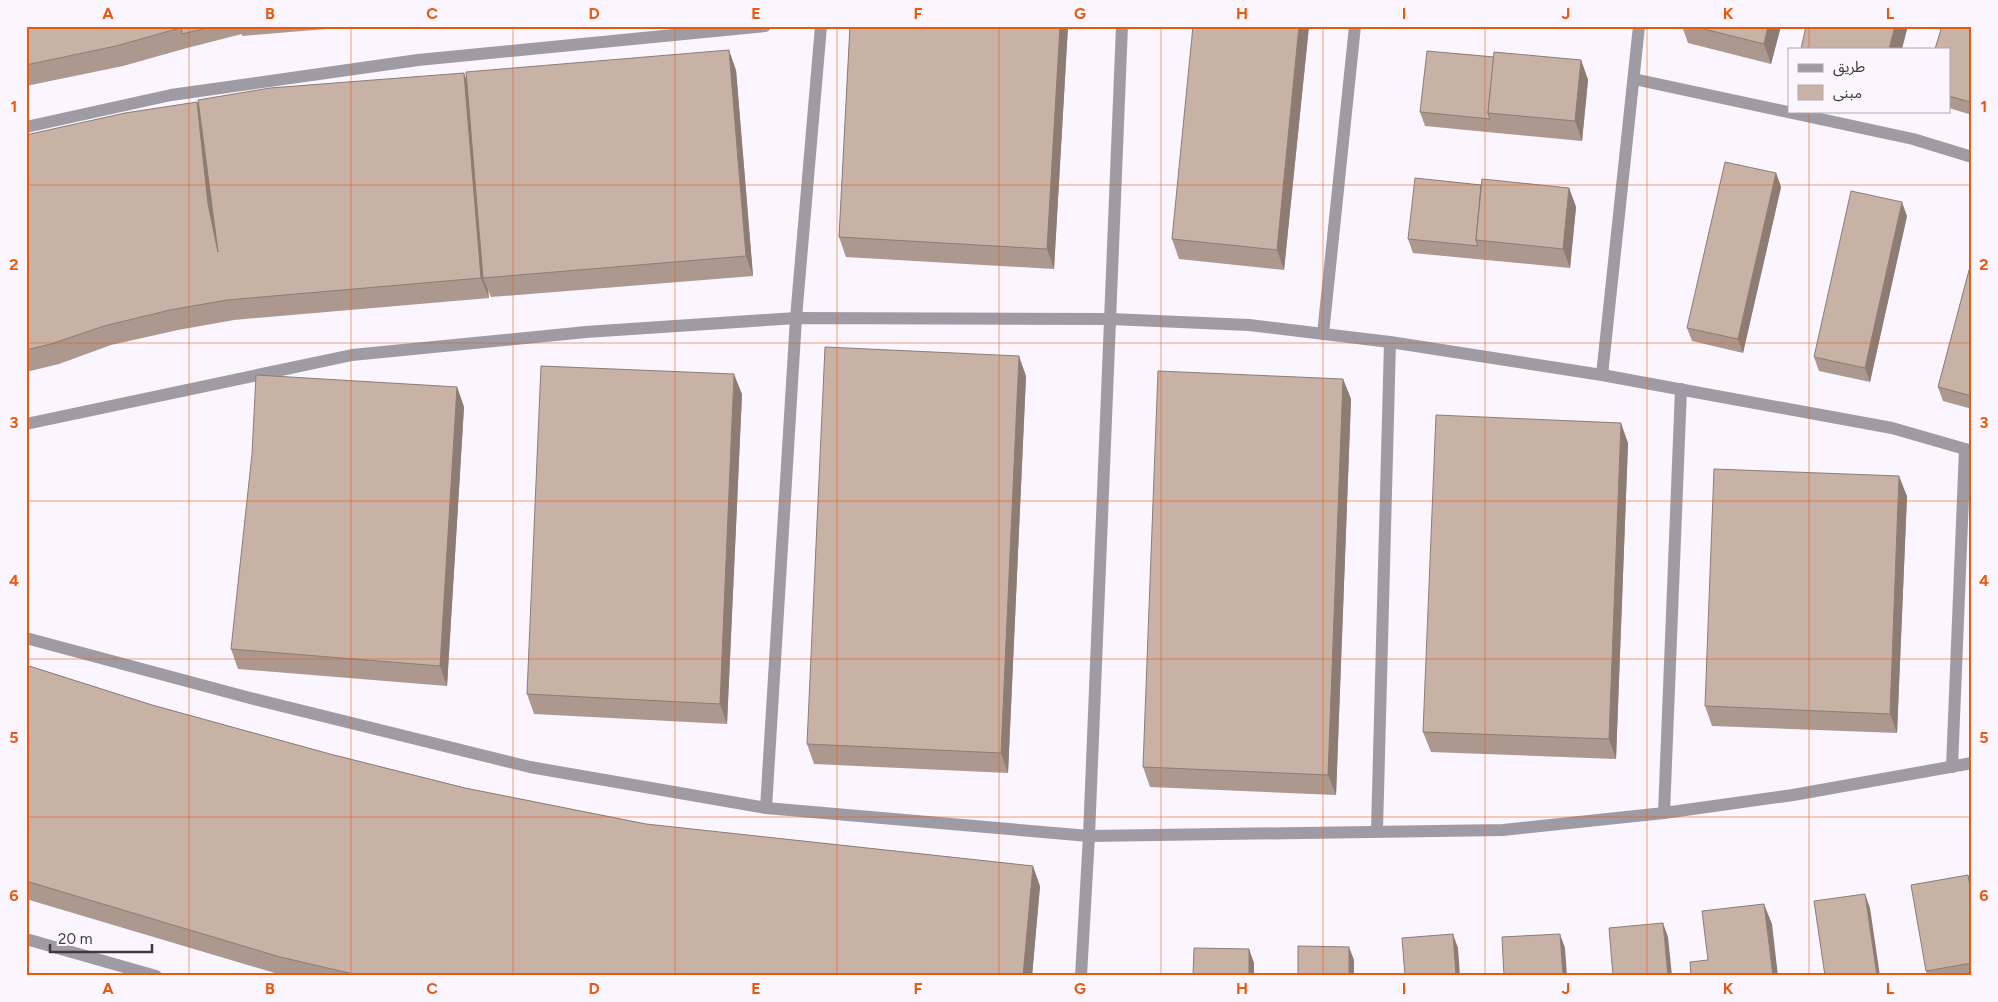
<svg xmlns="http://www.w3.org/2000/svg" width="1998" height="1002" font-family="Figtree,'Noto Sans Arabic',sans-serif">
<rect width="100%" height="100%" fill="#faf5fe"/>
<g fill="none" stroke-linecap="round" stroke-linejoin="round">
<g stroke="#9e9ba5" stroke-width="12">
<polyline points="1634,79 1913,139 1972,157"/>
<polyline points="26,127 171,95 418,60 765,26"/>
<polyline points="1323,334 1355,26"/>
<polyline points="1602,375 1639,26"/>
<polyline points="26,424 352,355 586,332 796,318 1111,319 1249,325 1390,342 1602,375 1892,428 1972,451"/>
<polyline points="26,638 250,698 530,767 766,808 1089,836 1503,830 1664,813 1793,795 1972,763"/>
<polyline points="1952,767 1965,449"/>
<polyline points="766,808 796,318 821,26"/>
<polyline points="1664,813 1681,389"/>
<polyline points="1377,830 1390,342"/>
<polyline points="26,939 156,976"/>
<polyline points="1081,976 1089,836 1122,26"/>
</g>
</g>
<g fill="#ac988e">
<polygon points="26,26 362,26 242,36 242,34 187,48 123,66 26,86"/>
<polygon points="850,26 1068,26 1054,269 846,257 839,237"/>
<polygon points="1309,26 1284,270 1179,259 1172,239"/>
<polygon points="1682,26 1781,26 1771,64 1688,43"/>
<polygon points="1972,26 1972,115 1949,108 1949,49"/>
<polygon points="1494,57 1581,60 1588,80 1582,141 1425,126 1420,112"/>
<polygon points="736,70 753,276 491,297 488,290 489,298 234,320 178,330 111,345 59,364 26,372 26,135 197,102 200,110 464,73 466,79"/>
<polygon points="1776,173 1781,187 1743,353 1692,341 1687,328"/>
<polygon points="1481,185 1569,188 1576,207 1570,268 1413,253 1408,239"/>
<polygon points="1907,216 1870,382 1819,371 1814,357"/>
<polygon points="1972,259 1972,409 1943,401 1938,387"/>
<polygon points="1026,376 1008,773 814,764 807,744"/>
<polygon points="1343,379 1351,399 1336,795 1150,787 1143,767"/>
<polygon points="457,387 464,407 447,686 238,669 231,649"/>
<polygon points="742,394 727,724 534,714 527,694"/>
<polygon points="1628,443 1616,759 1431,752 1423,732"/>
<polygon points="1907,496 1897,733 1712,726 1705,706"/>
<polygon points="26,665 152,705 330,754 465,788 646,824 1040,886 1032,976 285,976 26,899"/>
<polygon points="1968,875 1972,886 1972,976 1928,976 1926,971"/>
</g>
<g fill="#8c7c74">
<polygon points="1060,26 1068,26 1054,269 1047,249"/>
<polygon points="1299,26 1309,26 1284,270 1277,250"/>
<polygon points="1768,26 1781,26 1771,64 1764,44"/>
<polygon points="1895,26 1908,26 1902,49 1889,49"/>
<polygon points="729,50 736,70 753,276 746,256"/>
<polygon points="1581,60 1588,80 1582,141 1575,121"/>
<polygon points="464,73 471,92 483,278 488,290 489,298 481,278"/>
<polygon points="197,102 204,121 218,252 208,204"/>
<polygon points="1776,173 1781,187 1743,353 1738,339"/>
<polygon points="1569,188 1576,207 1570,268 1563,249"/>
<polygon points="1902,202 1907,216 1870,382 1865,368"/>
<polygon points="1019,356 1026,376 1008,773 1001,753"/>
<polygon points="734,374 742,394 727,724 720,704"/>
<polygon points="1343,379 1351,399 1336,795 1328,775"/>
<polygon points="457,387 464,407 447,686 440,666"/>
<polygon points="1621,423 1628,443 1616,759 1609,739"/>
<polygon points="1899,476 1907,496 1897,733 1890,714"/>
<polygon points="1033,866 1040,886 1032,976 1023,976"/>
<polygon points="1968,875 1972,886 1972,898"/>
<polygon points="1865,894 1870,908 1880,976 1877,976"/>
<polygon points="1764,904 1772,924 1778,976 1773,976"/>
<polygon points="1663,923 1668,937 1672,976 1668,976"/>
<polygon points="1453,934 1458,948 1460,976 1456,976"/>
<polygon points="1560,934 1565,948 1567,976 1563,976"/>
<polygon points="1349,947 1354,960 1354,976 1349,976"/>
<polygon points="1249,949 1254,963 1254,976 1249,976"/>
</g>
<g fill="#c8b1a5" stroke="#8c7c74">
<polygon points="26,26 180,26 180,28 116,46 26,65"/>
<polygon points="181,26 215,26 182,34"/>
<polygon points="850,26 1060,26 1047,249 839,237"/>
<polygon points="1193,26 1299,26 1277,250 1172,239"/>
<polygon points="1692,26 1768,26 1764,44"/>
<polygon points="1806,26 1895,26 1889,49 1801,49"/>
<polygon points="1942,26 1972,26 1972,98 1970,102 1949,96 1949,49 1935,49"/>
<polygon points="729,50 746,256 483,278 466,72"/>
<polygon points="1427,51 1494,57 1488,113 1490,119 1420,112"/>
<polygon points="1494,52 1581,60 1575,121 1488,113"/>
<polygon points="464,73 481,278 227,300 170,310 104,326 51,344 26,350 26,135 125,113 197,102 208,204 218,252 198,100 270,88"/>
<polygon points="1725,162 1776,173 1738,339 1687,328"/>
<polygon points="1415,178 1481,185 1476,240 1478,246 1408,239"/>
<polygon points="1482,179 1569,188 1563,249 1476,240"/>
<polygon points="1851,191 1902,202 1865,368 1814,357"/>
<polygon points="1972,259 1972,396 1938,387"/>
<polygon points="825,347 1019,356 1001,753 807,744"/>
<polygon points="541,366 734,374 720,704 527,694"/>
<polygon points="1158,371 1343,379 1328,775 1143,767"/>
<polygon points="256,375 457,387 440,666 231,649 252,454"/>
<polygon points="1436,415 1621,423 1609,739 1423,732"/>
<polygon points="1714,469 1899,476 1890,714 1705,706"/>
<polygon points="26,665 152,705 330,754 465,788 646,824 1033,866 1023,976 362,976 280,957 26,881"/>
<polygon points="1968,875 1972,898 1972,963 1926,971 1911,885"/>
<polygon points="1865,894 1877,976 1825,976 1814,901"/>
<polygon points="1764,904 1773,976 1691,976 1690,962 1708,960 1702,911"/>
<polygon points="1663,923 1668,976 1613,976 1609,928"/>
<polygon points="1453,934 1456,976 1405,976 1402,938"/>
<polygon points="1560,934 1563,976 1504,976 1502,937"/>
<polygon points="1298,946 1349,947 1349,976 1298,976"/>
<polygon points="1194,948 1249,949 1249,976 1193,976"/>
<polygon points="1972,972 1972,976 1954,976"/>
</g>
<path fill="none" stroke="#e8590c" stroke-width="1" stroke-opacity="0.55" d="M 189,26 L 189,976M 351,26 L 351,976M 513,26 L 513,976M 675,26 L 675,976M 837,26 L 837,976M 999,26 L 999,976M 1161,26 L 1161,976M 1323,26 L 1323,976M 1485,26 L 1485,976M 1647,26 L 1647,976M 1809,26 L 1809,49M 1809,111 L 1809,976M 26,185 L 1972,185M 26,343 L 1972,343M 26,501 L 1972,501M 26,659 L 1972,659M 26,817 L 1972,817"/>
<rect width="1998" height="1002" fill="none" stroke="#faf5fe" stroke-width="55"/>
<rect x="1788" y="48" width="162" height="65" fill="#faf5fe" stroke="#aea9b2"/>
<rect x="1798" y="64" width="25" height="8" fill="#9e9ba5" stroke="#aea9b2"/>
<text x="1833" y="72" font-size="15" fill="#3d3841">طريق</text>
<rect x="1798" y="85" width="25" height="15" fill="#c8b1a5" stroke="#aea9b2"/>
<text x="1833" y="98" font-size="15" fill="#3d3841">مبنى</text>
<path d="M50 944v8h102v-8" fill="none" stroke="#3d3841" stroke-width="2.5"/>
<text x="58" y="944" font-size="15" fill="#3d3841" stroke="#faf5fe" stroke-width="4" paint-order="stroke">20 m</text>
<rect x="28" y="28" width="1942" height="946" fill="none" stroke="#e8590c" stroke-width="2"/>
<g font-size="16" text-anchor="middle" font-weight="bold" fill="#e8590c">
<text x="108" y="19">A</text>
<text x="270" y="19">B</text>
<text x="432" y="19">C</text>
<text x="594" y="19">D</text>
<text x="756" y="19">E</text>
<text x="918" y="19">F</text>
<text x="1080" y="19">G</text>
<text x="1242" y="19">H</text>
<text x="1404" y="19">I</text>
<text x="1566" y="19">J</text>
<text x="1728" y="19">K</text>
<text x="1890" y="19">L</text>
<text x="14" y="112">1</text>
<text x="1984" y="112">1</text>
<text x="14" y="270">2</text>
<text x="1984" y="270">2</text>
<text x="14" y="428">3</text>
<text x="1984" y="428">3</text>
<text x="14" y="586">4</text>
<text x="1984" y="586">4</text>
<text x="14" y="743">5</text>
<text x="1984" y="743">5</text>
<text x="14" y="901">6</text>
<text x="1984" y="901">6</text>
<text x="108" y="994">A</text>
<text x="270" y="994">B</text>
<text x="432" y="994">C</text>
<text x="594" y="994">D</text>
<text x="756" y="994">E</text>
<text x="918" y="994">F</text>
<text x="1080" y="994">G</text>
<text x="1242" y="994">H</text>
<text x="1404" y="994">I</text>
<text x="1566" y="994">J</text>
<text x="1728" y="994">K</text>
<text x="1890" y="994">L</text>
</g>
</svg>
